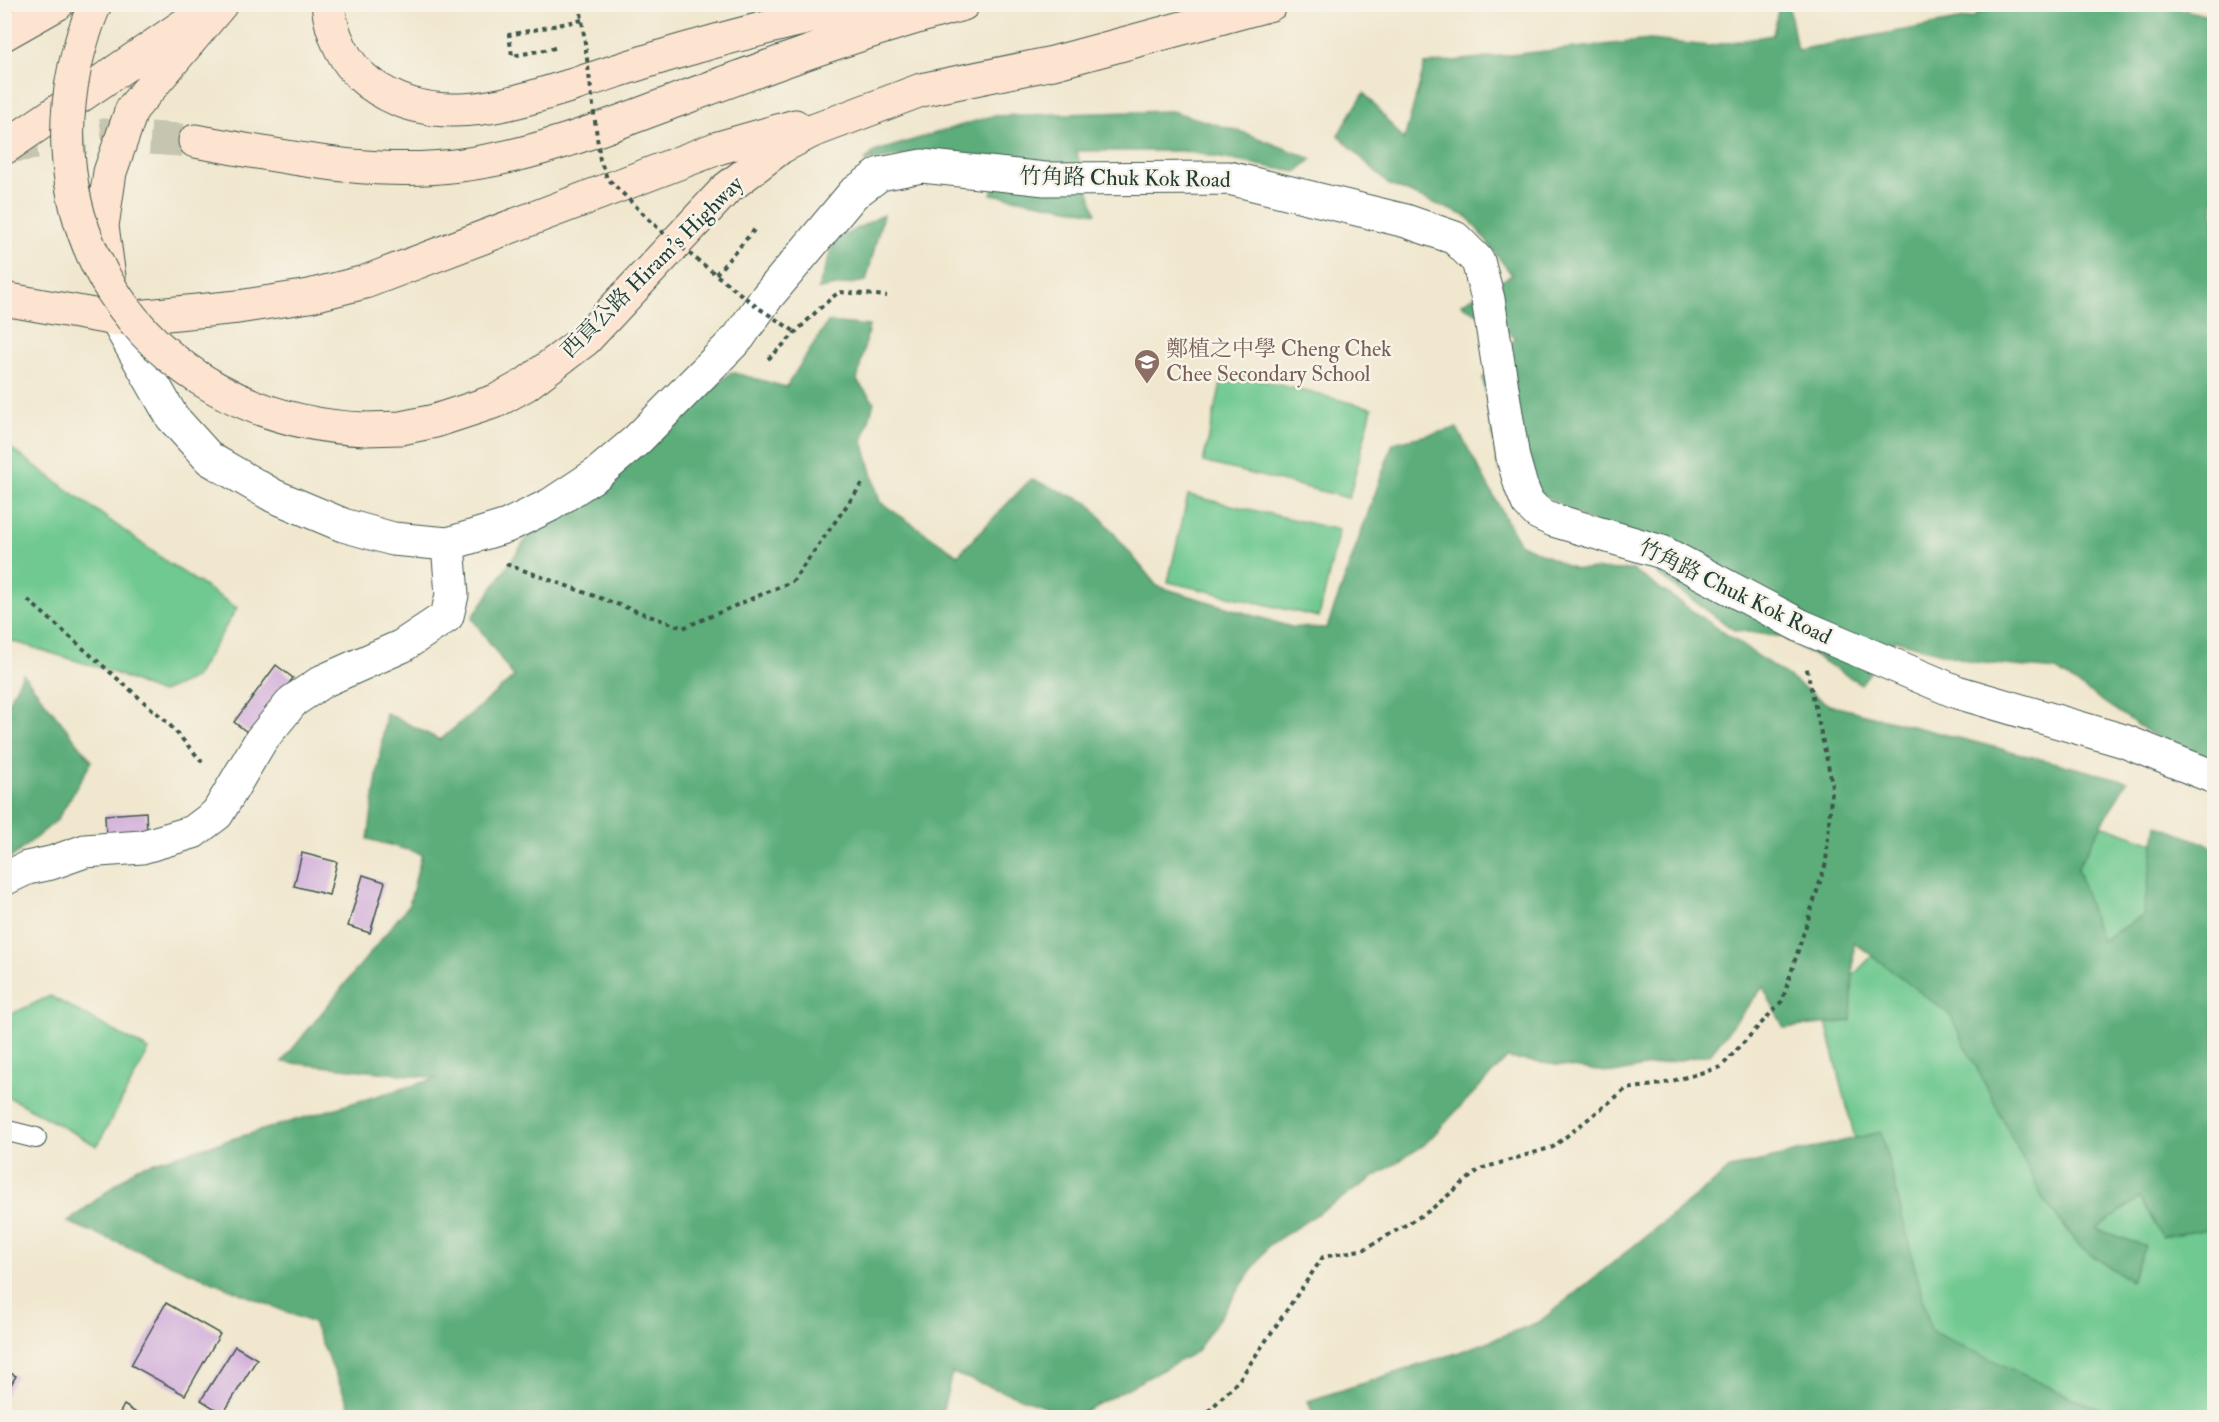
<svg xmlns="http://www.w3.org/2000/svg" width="2219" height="1422" font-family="'IM FELL Double Pica','Noto Serif TC',serif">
<rect width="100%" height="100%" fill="#f7f3e8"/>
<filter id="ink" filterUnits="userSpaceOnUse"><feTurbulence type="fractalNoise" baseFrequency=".0167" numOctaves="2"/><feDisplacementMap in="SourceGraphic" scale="12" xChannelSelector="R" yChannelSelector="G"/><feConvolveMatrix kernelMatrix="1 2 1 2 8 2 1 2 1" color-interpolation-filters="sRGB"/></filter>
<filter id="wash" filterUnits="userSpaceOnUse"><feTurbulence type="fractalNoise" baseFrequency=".008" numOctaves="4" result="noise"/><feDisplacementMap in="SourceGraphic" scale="24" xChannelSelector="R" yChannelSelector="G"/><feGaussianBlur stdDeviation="1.35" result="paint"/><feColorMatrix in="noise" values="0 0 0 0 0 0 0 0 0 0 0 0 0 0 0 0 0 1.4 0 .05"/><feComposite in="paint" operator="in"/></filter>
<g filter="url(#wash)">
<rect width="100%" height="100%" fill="#f0e7ce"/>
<g fill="#70c990" stroke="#488362" stroke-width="1.5">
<polygon points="1224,371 1372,408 1349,498 1203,462"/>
<polygon points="5,444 170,564 237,608 195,678 160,693 110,671 5,639"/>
<polygon points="1188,495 1339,530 1319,617 1168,582"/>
<polygon points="2026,799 2214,864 2214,1417 2053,1417 1910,1358 1822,1007"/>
<polygon points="50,996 149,1050 97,1146 5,1095 5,1017"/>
</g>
<g fill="#5cad7a" stroke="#3e7557" stroke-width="1.5">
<polygon points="2160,4 2214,17 2214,762 2150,733 2056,670 1974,662 1895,640 1861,684 1783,637 1734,630 1657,574 1657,559 1499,470 1483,378 1516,337 1461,304 1512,275 1468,217 1388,184 1338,135 1364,93 1404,140 1425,64 1650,40 1709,46 1773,35 1779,5 1789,6 1797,50 1974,17 1985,5"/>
<polygon points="1171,111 1245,133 1312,159 1296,172 1183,151 1076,151 1096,213 991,194 1002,162 921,154 865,161 874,152 992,116"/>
<polygon points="883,215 866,281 818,289 835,240"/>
<polygon points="828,322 869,326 857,381 874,402 863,441 880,502 958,555 1031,479 1089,503 1157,586 1291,627 1327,628 1393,443 1457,428 1519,543 1574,569 1633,570 1829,705 2127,781 2077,868 2101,941 2143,916 2157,825 2214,847 2214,1228 2162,1237 2140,1198 2096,1229 2145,1246 2131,1281 2082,1249 2043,1199 1950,1015 1854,942 1851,1021 1784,1028 1763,987 1710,1054 1614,1073 1507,1058 1424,1145 1269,1245 1196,1352 1074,1417 952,1373 941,1417 354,1417 313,1323 68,1222 138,1167 437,1078 282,1062 409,905 422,854 368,839 386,713 440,740 514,677 472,618 531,532 598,493 731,372 786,387"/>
<polygon points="23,674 92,761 57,820 5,863 5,708"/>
<polygon points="1881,1132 1931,1331 2077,1400 2123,1417 1314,1417 1308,1401 1457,1353 1539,1322 1731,1168"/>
</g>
<g id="blocks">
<g fill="#d4b2db">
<polygon points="276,665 293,678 251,735 234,722"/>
<polygon points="146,812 147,833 106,836 105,815"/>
<polygon points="302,853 337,862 329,895 294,886"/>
<polygon points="363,875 385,882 370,933 348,926"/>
<polygon points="166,1303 220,1334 185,1395 131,1365"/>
<polygon points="235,1346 257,1359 223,1414 201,1400"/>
<polygon points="5,1370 16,1376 5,1395"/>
<polygon points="124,1405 144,1418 117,1418"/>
</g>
</g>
</g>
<g filter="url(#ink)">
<use href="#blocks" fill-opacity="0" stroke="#3e564b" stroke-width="1.5"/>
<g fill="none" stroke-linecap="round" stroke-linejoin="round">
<polyline stroke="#c6c5af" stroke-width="33" stroke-dasharray="33 16" stroke-linecap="butt" points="4,147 103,135 195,141"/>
<g stroke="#3e564b" stroke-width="22">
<polyline id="lane" points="4,1130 36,1138"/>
</g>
<g stroke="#3e564b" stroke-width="35">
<g id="street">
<polyline points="116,319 172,417 210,459 274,496 343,525 393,539 448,544 507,526 550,505 597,474 637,440 739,337 767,297 853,194 880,174 922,166 1045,179 1229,178 1406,221 1455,238 1478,261 1488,299 1513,458 1521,486 1528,503 1538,513 1553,520 1662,552 1801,626 1957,692 2124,741 2214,777"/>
<polyline points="4,879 27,868 51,863 85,851 142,847 193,832 217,814 261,740 293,701 323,681 402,646 447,616 452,595 448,544"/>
</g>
</g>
<g stroke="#3e564b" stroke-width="35">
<g id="secondary">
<path d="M 328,4 C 331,34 345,65 369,83 C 432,130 505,106 573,85 C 614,72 654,58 695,47 C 752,30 810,17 868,4"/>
<polyline points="4,34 57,4"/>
<path d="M 195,141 C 282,156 372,177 461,165 C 536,156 608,126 678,100 C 772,65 865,30 963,4"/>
<polyline points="4,148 196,17"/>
<polyline points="109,277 102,226 110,172 132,109 221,4"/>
<polyline points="4,299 116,319 238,307 309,296 365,282 718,148 795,126"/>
<polyline points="365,429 401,428 435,421 496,401 525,385 585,340 726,189 781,147 810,132 921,90 1053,63 1271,4"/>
</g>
</g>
<g stroke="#3e564b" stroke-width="4" stroke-dasharray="4.5 4.5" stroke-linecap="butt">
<polyline points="555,48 512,56 509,35 582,20"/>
<polyline points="716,274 755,229"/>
<path d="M 768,359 C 793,337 813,312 839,292 L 887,296"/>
<polyline points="506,564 683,628 793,581 862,484"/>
<polyline points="28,600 168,723 205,765"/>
<polyline points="1202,1418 1239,1380 1323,1257 1365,1249 1429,1211 1480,1169 1553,1147 1626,1089 1662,1084 1721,1067 1782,1001 1826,863 1832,783 1806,665"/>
</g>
<use href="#lane" stroke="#fff" stroke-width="20"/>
<use href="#street" stroke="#fff" stroke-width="33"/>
<use href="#secondary" stroke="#fde4d0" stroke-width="33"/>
<g stroke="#3e564b" stroke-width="35" stroke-linecap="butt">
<path id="secondary-bridge" d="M 95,4 C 7,212 140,420 365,429"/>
</g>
<polyline stroke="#3e564b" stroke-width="4" stroke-dasharray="4.5 4.5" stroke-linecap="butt" points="580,4 600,160 607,178 662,232 757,307 797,333"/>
<use href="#secondary-bridge" stroke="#fde4d0" stroke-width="33"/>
</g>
</g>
<defs>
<g id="school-pin" transform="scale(1.35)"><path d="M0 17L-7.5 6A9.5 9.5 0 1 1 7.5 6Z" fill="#8d6e63" stroke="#f7f3e8"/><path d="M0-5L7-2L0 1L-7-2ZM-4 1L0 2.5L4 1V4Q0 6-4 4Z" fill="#fff"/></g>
</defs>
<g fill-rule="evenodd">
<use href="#school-pin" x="1147" y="362"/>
</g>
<g text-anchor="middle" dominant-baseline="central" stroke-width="5" stroke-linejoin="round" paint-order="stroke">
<g font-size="22" fill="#1f3d34" stroke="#f7f3e8">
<text transform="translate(1125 178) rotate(1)">竹角路 Chuk Kok Road</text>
<text transform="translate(652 267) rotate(-45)">西貢公路 Hiram's Highway</text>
<text transform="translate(1735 592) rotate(26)">竹角路 Chuk Kok Road</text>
</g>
<g font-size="22" fill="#785e54" stroke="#f7f3e8" text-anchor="start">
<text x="1166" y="349">鄭植之中學 Cheng Chek<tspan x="1166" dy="25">Chee Secondary School</tspan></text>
</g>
</g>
<rect width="2219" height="1422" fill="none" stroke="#f7f3e8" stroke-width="24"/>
</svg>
